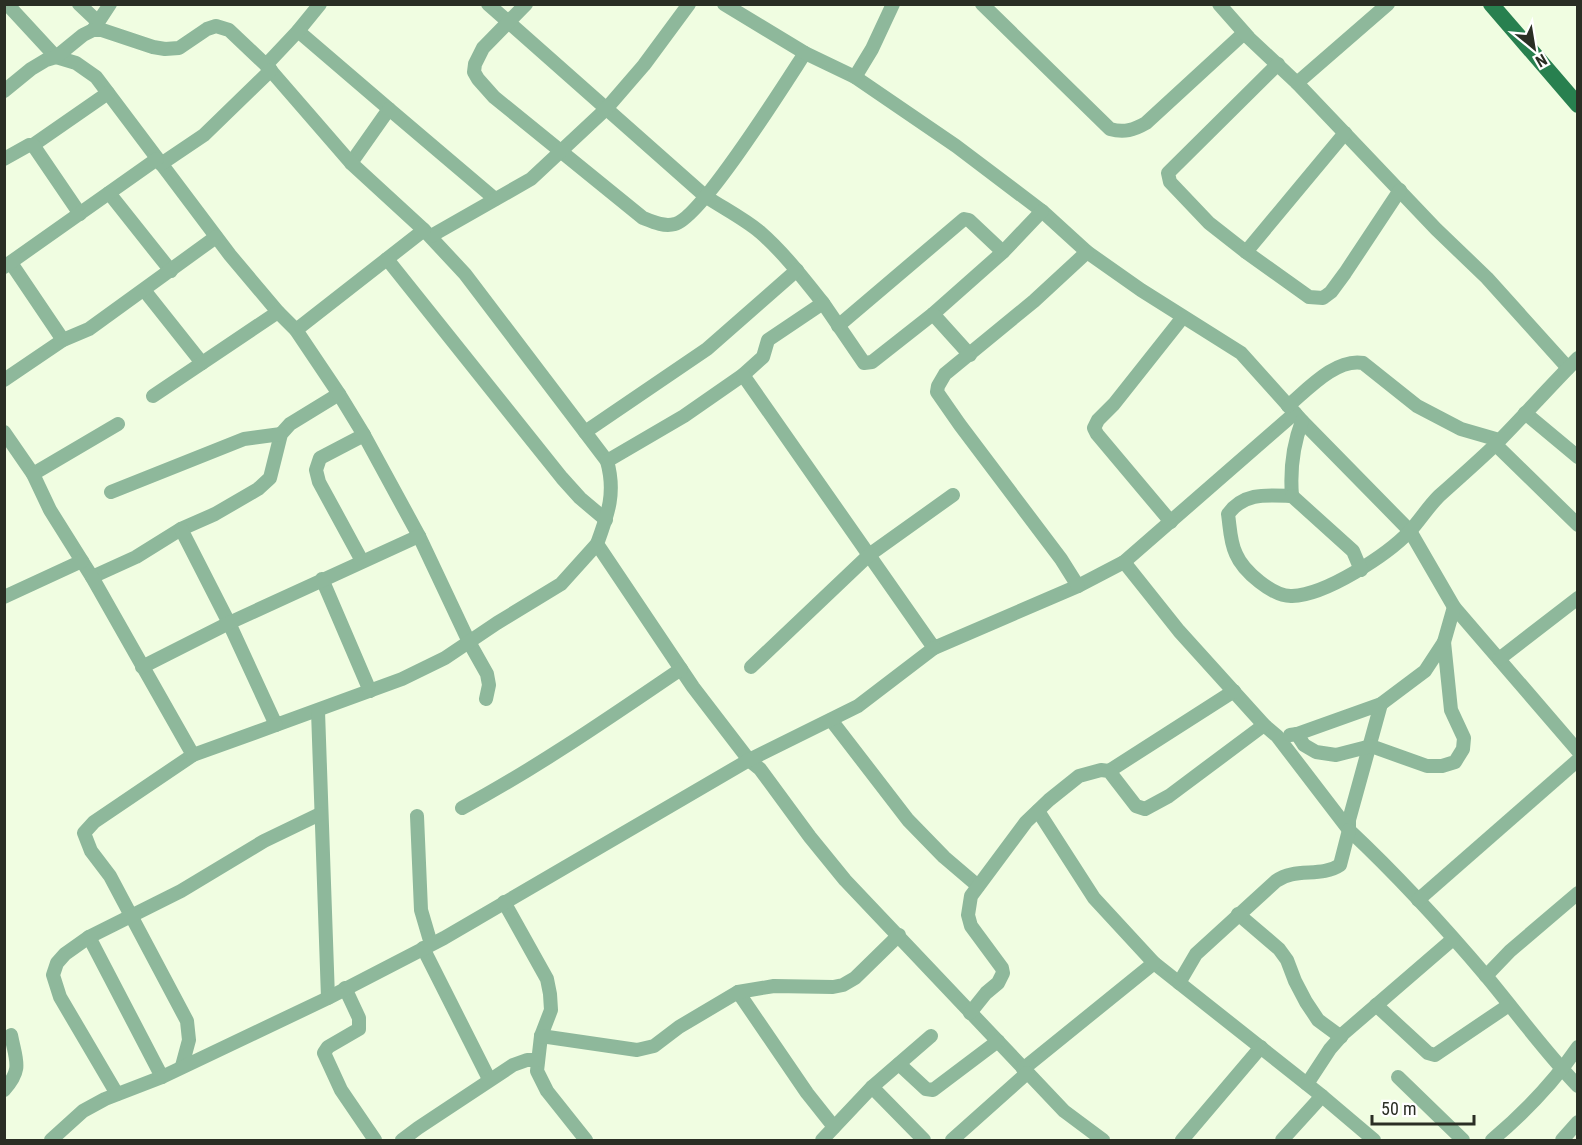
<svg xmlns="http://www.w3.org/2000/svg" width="1582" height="1145" font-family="'Roboto Condensed',sans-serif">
<rect width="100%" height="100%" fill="#f0fde1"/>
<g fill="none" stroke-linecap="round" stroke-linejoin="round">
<g stroke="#8eb89b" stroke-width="14">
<polyline points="7,4 56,57 76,63 96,77 230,255 278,312 296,330 339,394 290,424 281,434 270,478 258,489 215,514 181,529 136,557 92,577"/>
<polyline points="79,4 98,22"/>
<path d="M 488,4 L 705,196 C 723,208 743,218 760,232 C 784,253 803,278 823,303"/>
<path d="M 526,4 L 483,48 L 475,64 L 474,72 L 478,79 L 494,97 L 643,218 C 653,222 664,227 675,224 C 701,218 786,82 805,53"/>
<polyline points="724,4 805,53 855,77 956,146 1042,211 1087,252 1141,290 1241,353 1302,421 1410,531 1454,607 1578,751"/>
<path d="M 982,4 L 1110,129 C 1124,133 1134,130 1146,123 L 1244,33"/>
<polyline points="1219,4 1249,38 1297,83 1436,229 1487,278 1568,368"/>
<polyline points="93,30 110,4"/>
<polyline points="298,31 389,109 351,163"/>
<polyline points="1278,64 1168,173 1170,182 1209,223 1246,252 1345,133"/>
<polyline points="266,65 351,163 424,230 465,274 607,461"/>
<polyline points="855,77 872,49 893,4"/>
<polyline points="1297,83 1388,4"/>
<polyline points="4,91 31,69 46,60 56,57 83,35 93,30 102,30 153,47 165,49 179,48 207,29 216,26 229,30 266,65 298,31 320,4"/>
<polyline points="389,109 495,199"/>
<polyline points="33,145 108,93"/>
<polyline points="4,159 29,145 33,145 80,214"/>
<polyline points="161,164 204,135 271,70"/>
<polyline points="109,193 171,271"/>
<polyline points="431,236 531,179 606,109 644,65 689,4"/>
<polyline points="1246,252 1309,297 1323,298 1331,292 1345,273 1400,190"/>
<polyline points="387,259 562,478 580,498 606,520"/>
<polyline points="11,263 63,340"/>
<polyline points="4,267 157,159"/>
<polyline points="144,290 202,363"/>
<polyline points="933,314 1003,252 1042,211"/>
<polyline points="838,326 964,219 969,220 1003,252"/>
<polyline points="296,330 424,230"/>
<path d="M 970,355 L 933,314 L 872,362 L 864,363 L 823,303 L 768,340 L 763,357 L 743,375 L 684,416 L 607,461 C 616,493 608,514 597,544 L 693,687 L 749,760 L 760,769 L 810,837 L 845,880 L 1064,1111 L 1103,1140"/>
<polyline points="743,375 934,648 1078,586 1124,562 1295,413"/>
<polyline points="4,380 63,340 89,329 216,237"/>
<polyline points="339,394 364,435 419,536 469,642 487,674 489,685 486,699"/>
<polyline points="153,396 278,312"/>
<path d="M 1288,406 C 1308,389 1336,358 1363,363 L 1417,406 L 1461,429 L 1499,440"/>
<polyline points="1525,413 1578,457"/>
<path d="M 1302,421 C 1293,445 1290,471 1292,496 C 1267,495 1244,492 1228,514 C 1230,527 1230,542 1236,554 C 1243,571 1273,597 1292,596 C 1326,595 1387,555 1410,531 C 1420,520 1428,507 1439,496 C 1457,480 1475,464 1493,447 C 1522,418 1549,387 1578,358"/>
<polyline points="4,432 33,474 118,424"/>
<polyline points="585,432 707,349 797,270"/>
<polyline points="1495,444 1578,525"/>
<polyline points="33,474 50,510 92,577 193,755 94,822 84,833 91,851 110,876 187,1021 189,1040 182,1066"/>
<polyline points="111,492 244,439 281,434"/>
<polyline points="1292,496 1353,551 1361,570"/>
<polyline points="1171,522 1097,434 1094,428 1098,420 1114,404 1183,317"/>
<polyline points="181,529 229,623 276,725 402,679 445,658 497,623 561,584 597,544"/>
<polyline points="362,561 319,482 316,470 320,458 364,435"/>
<polyline points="1124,562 1179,631 1264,725 1277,736 1349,830 1349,820 1381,704"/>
<polyline points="322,579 370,691"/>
<polyline points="1078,586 1061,559 960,425 937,392 938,386 945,374 1034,301 1087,252"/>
<polyline points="4,597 82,561"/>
<polyline points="1499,659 1578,598"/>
<polyline points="142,667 229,623 419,536"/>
<polyline points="751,667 869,555 953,495"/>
<polyline points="318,711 328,998"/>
<polyline points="831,720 908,820 944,857 978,886"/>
<polyline points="1297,734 1304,745 1316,752 1336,755 1371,746 1427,766 1442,766 1455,762 1463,749 1464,738 1451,710 1444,642"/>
<polyline points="1290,735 1297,734 1381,704 1425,671 1444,642 1454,607"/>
<polyline points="193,755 276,725"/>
<polyline points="1109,771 1234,691"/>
<path d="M 462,808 C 538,767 609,718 681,669"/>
<polyline points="1038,811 1094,898 1154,963 1322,1096"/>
<polyline points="417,816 421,910 431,944"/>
<path d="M 1349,830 C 1398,876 1443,925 1487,977 C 1517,1013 1545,1052 1578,1086"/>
<polyline points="1418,900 1578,760"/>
<polyline points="504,902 547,979 550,994 551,1010 541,1036 537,1071 547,1091 586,1140"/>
<polyline points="1238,914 1279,949 1287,960 1295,981 1306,1002 1318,1020 1341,1037"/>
<polyline points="89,937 162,1077"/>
<polyline points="423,948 489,1079"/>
<polyline points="1486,976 1510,951 1578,893"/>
<path d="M 1179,983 L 1196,954 L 1276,881 C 1295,867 1321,878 1340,865 L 1349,830"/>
<polyline points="345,988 359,1018 359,1029 328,1047 324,1053 341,1090 375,1140"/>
<polyline points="738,992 807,1093 834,1127"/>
<polyline points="1376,1005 1428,1053 1435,1055 1509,1005"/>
<polyline points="970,1013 986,993 998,983 1003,973 1002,968 971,926 968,915 971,896 1026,822 1049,800 1079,776 1101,770 1109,771 1136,806 1145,809 1169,796 1264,725"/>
<polyline points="541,1036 637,1050 654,1046 679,1027 738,992 774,986 833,987 843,985 855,978 899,935"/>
<polyline points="899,1064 926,1089 933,1090 998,1041"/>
<polyline points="1023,1069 1154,963"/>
<polyline points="1398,1077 1463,1140"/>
<polyline points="1307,1084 1330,1049 1344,1033 1453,939"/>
<polyline points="872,1087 924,1140"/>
<path d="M 4,1090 C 23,1069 16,1061 11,1035"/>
<polyline points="117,1094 60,997 53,975 57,963 65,954 89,937 181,891 264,841 320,814"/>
<polyline points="51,1140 83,1111 105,1099 162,1077 328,998 444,938 749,760 858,706 934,648"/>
<polyline points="402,1140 418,1128 513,1065 527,1060 538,1060"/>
<polyline points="822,1140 872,1087 931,1036"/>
<polyline points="952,1140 1027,1073"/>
<polyline points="1182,1140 1261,1047"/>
<polyline points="1282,1140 1322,1096 1374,1140"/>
<path d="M 1492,1140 C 1524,1113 1554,1082 1578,1047"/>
<polyline points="1562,1140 1578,1122"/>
</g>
<polyline stroke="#28804f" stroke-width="16" points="1491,4 1578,105"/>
</g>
<rect width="1582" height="1145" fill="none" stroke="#2a2e24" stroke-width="12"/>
<g transform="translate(1534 48) rotate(150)" stroke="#ffffff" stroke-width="4.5" paint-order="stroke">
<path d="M0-4.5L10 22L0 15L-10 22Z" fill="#2a2e24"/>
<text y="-9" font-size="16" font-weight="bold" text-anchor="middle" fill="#2a2e24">N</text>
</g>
<path d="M1372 1115v9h102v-9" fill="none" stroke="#2a2e24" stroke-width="3"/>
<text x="1381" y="1115" font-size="18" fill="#2a2e24" stroke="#ffffff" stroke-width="4.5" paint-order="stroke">50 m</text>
</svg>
